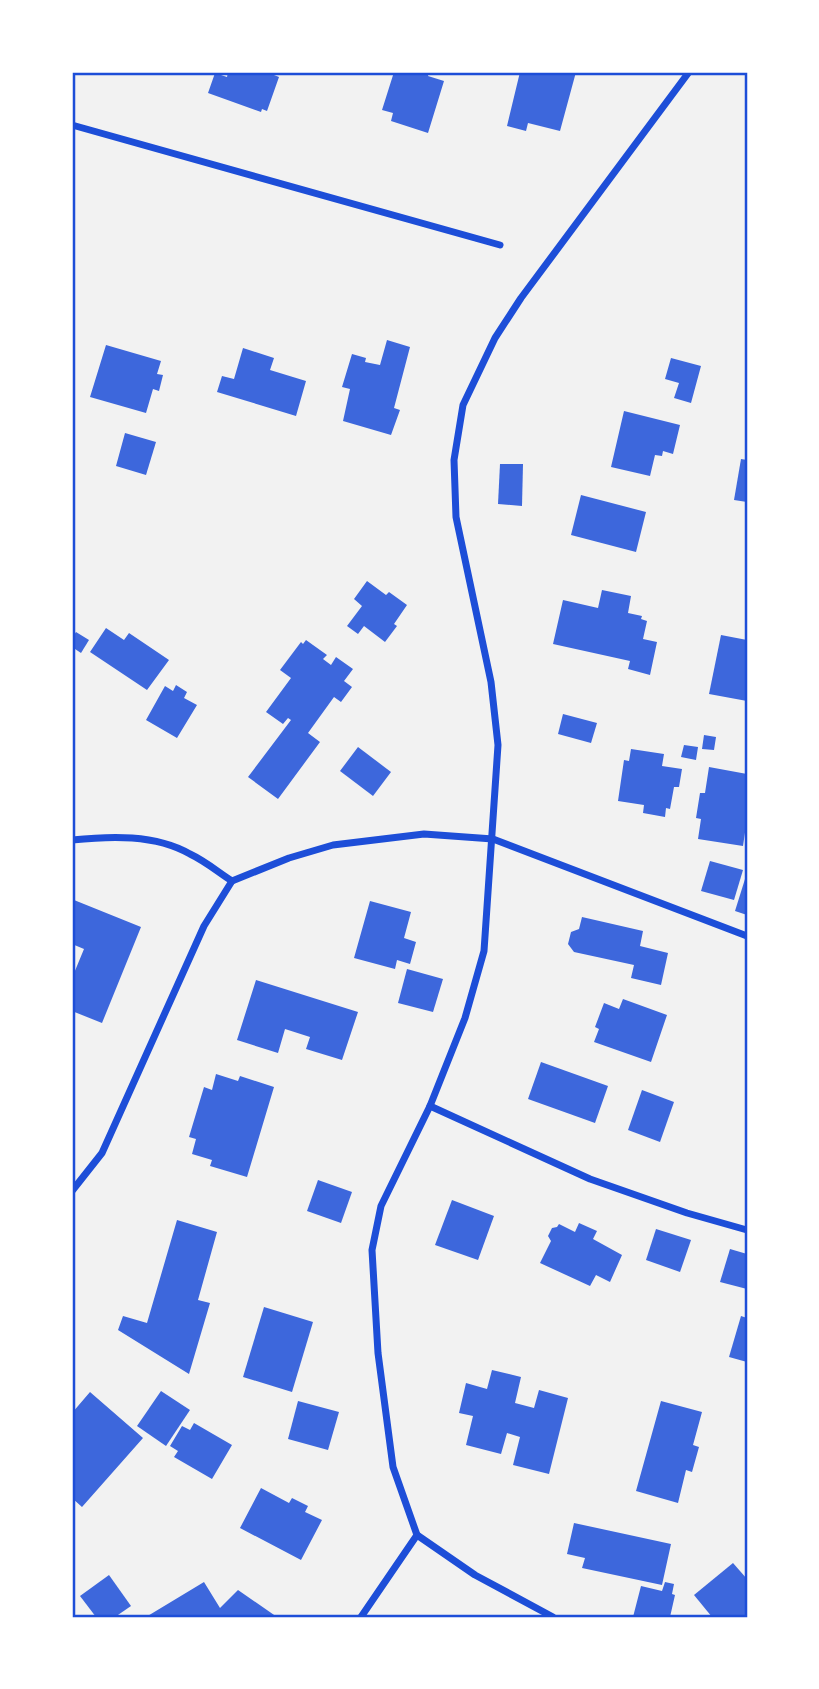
<svg xmlns="http://www.w3.org/2000/svg" width="819" height="1689" font-family="'Fira Sans',sans-serif">
<rect width="100%" height="100%" fill="#f2f2f2"/>
<g fill="#3d67dc">
<polygon points="228,72 275,72 274,75 279,77 267,111 262,109 261,112 208,93 215,73 227,77"/>
<polygon points="394,72 429,72 428,76 444,81 428,133 391,121 393,113 382,110"/>
<polygon points="520,72 535,75 536,72 576,72 560,131 528,123 526,131 507,126"/>
<polygon points="387,340 410,347 394,408 400,410 391,435 343,421 350,389 342,387 352,354 366,358 365,362 380,365"/>
<polygon points="106,345 161,361 157,374 163,375 159,391 153,389 146,413 90,397"/>
<polygon points="243,348 274,358 270,370 306,381 296,416 217,392 222,376 234,379"/>
<polygon points="671,358 701,366 691,403 674,398 679,383 665,379"/>
<polygon points="624,411 680,425 673,454 663,451 662,456 655,455 650,476 611,467"/>
<polygon points="125,433 156,442 146,475 116,466"/>
<polygon points="741,459 747,460 747,502 734,500"/>
<polygon points="500,464 523,464 522,506 498,504"/>
<polygon points="581,495 646,512 636,552 571,535"/>
<polygon points="367,581 386,595 389,592 407,605 394,624 397,626 385,642 364,626 358,634 347,626 362,606 354,599"/>
<polygon points="602,590 631,596 628,613 642,616 641,619 647,621 643,639 657,642 650,675 628,669 630,661 553,644 563,600 598,608"/>
<polygon points="106,628 124,640 129,633 169,660 147,690 90,652"/>
<polygon points="76,632 89,640 81,653 72,647 72,638"/>
<polygon points="721,635 747,640 747,701 709,694"/>
<polygon points="306,640 327,655 323,659 331,665 336,657 353,669 344,681 352,687 341,702 334,697 308,733 320,742 278,799 248,777 291,720 288,718 283,724 266,712 291,678 280,670 301,642 303,644"/>
<polygon points="176,685 187,692 184,698 197,705 177,738 146,720 165,686 173,691"/>
<polygon points="563,714 597,723 591,743 558,734"/>
<polygon points="704,735 716,737 714,750 702,749"/>
<polygon points="684,745 698,747 696,760 681,757"/>
<polygon points="358,747 391,772 373,796 340,771"/>
<polygon points="631,749 664,754 662,766 682,769 679,787 674,787 670,809 666,808 665,817 643,813 644,805 618,801 624,760 629,761"/>
<polygon points="709,767 747,774 747,819 743,846 698,839 701,819 696,818 700,793 705,793"/>
<polygon points="710,861 743,870 734,900 701,891"/>
<polygon points="745,879 747,879 747,915 735,911"/>
<polygon points="74,900 141,927 102,1023 72,1011 72,978 84,949 72,944 72,906"/>
<polygon points="370,901 411,912 404,938 416,942 410,964 397,960 395,969 354,958"/>
<polygon points="582,917 643,931 640,946 668,953 661,985 631,978 634,965 574,952 568,944 571,932 579,929"/>
<polygon points="407,969 443,979 433,1012 398,1003"/>
<polygon points="256,980 358,1012 342,1060 306,1049 310,1037 285,1029 278,1053 237,1040"/>
<polygon points="623,999 667,1015 651,1062 594,1042 599,1029 595,1027 604,1003 619,1009"/>
<polygon points="541,1062 608,1086 595,1123 528,1099"/>
<polygon points="216,1074 238,1081 240,1076 274,1087 247,1177 210,1166 212,1160 192,1154 196,1139 189,1137 204,1087 212,1090"/>
<polygon points="642,1090 674,1102 660,1142 628,1130"/>
<polygon points="318,1180 352,1192 341,1223 307,1211"/>
<polygon points="452,1200 494,1216 478,1260 435,1245"/>
<polygon points="177,1220 217,1232 198,1300 210,1303 189,1374 118,1330 123,1316 147,1323"/>
<polygon points="579,1223 597,1231 593,1239 622,1255 610,1282 596,1275 590,1286 540,1263 551,1241 548,1236 552,1228 557,1227 559,1224 575,1232"/>
<polygon points="656,1229 691,1240 680,1272 646,1260"/>
<polygon points="730,1249 747,1254 747,1289 720,1282"/>
<polygon points="264,1307 313,1322 292,1392 243,1377"/>
<polygon points="741,1316 747,1318 747,1362 729,1357"/>
<polygon points="492,1370 521,1377 515,1403 534,1408 539,1390 568,1398 549,1474 513,1465 520,1437 507,1433 501,1454 466,1445 473,1416 459,1413 466,1383 487,1389"/>
<polygon points="161,1391 190,1410 166,1446 137,1426"/>
<polygon points="90,1392 143,1438 82,1507 72,1498 72,1421 74,1419 72,1413"/>
<polygon points="298,1401 339,1412 328,1450 288,1439"/>
<polygon points="661,1401 702,1412 693,1445 699,1447 692,1472 686,1470 678,1503 636,1491"/>
<polygon points="194,1423 232,1445 212,1479 174,1457 178,1451 170,1446 182,1426 190,1430"/>
<polygon points="261,1488 289,1503 292,1498 308,1506 305,1512 322,1520 301,1560 240,1528"/>
<polygon points="574,1523 671,1544 662,1585 582,1568 585,1558 567,1554"/>
<polygon points="733,1563 747,1579 747,1617 712,1617 694,1595"/>
<polygon points="109,1575 131,1606 115,1617 96,1617 80,1596"/>
<polygon points="204,1582 220,1608 238,1590 277,1617 248,1617 244,1615 242,1617 146,1617"/>
<polygon points="665,1582 674,1584 672,1594 675,1595 670,1617 633,1617 641,1586 662,1591"/>
</g>
<g fill="none" stroke-linecap="round" stroke-linejoin="round">
<g stroke="#1d4ed8" stroke-width="7">
<polyline points="72,125 500,245"/>
<path d="M 72,840 C 110,836 155,834 190,854 C 205,861 218,872 232,881"/>
<polyline points="430,1106 590,1179 687,1213 747,1230"/>
<polyline points="72,1191 102,1153 204,926 232,881 289,858 333,845 424,834 493,839 747,936"/>
<polyline points="361,1617 417,1535"/>
<polyline points="553,1617 475,1575 417,1535 393,1467 378,1353 372,1250 381,1206 430,1106 465,1018 484,951 498,745 491,682 456,517 454,460 463,405 495,338 521,298 689,72"/>
</g>
</g>
<rect width="819" height="1689" fill="none" stroke="#ffffff" stroke-width="147"/>
<rect x="74" y="74" width="672" height="1542" fill="none" stroke="#1d4ed8" stroke-width="2.5"/>
</svg>
